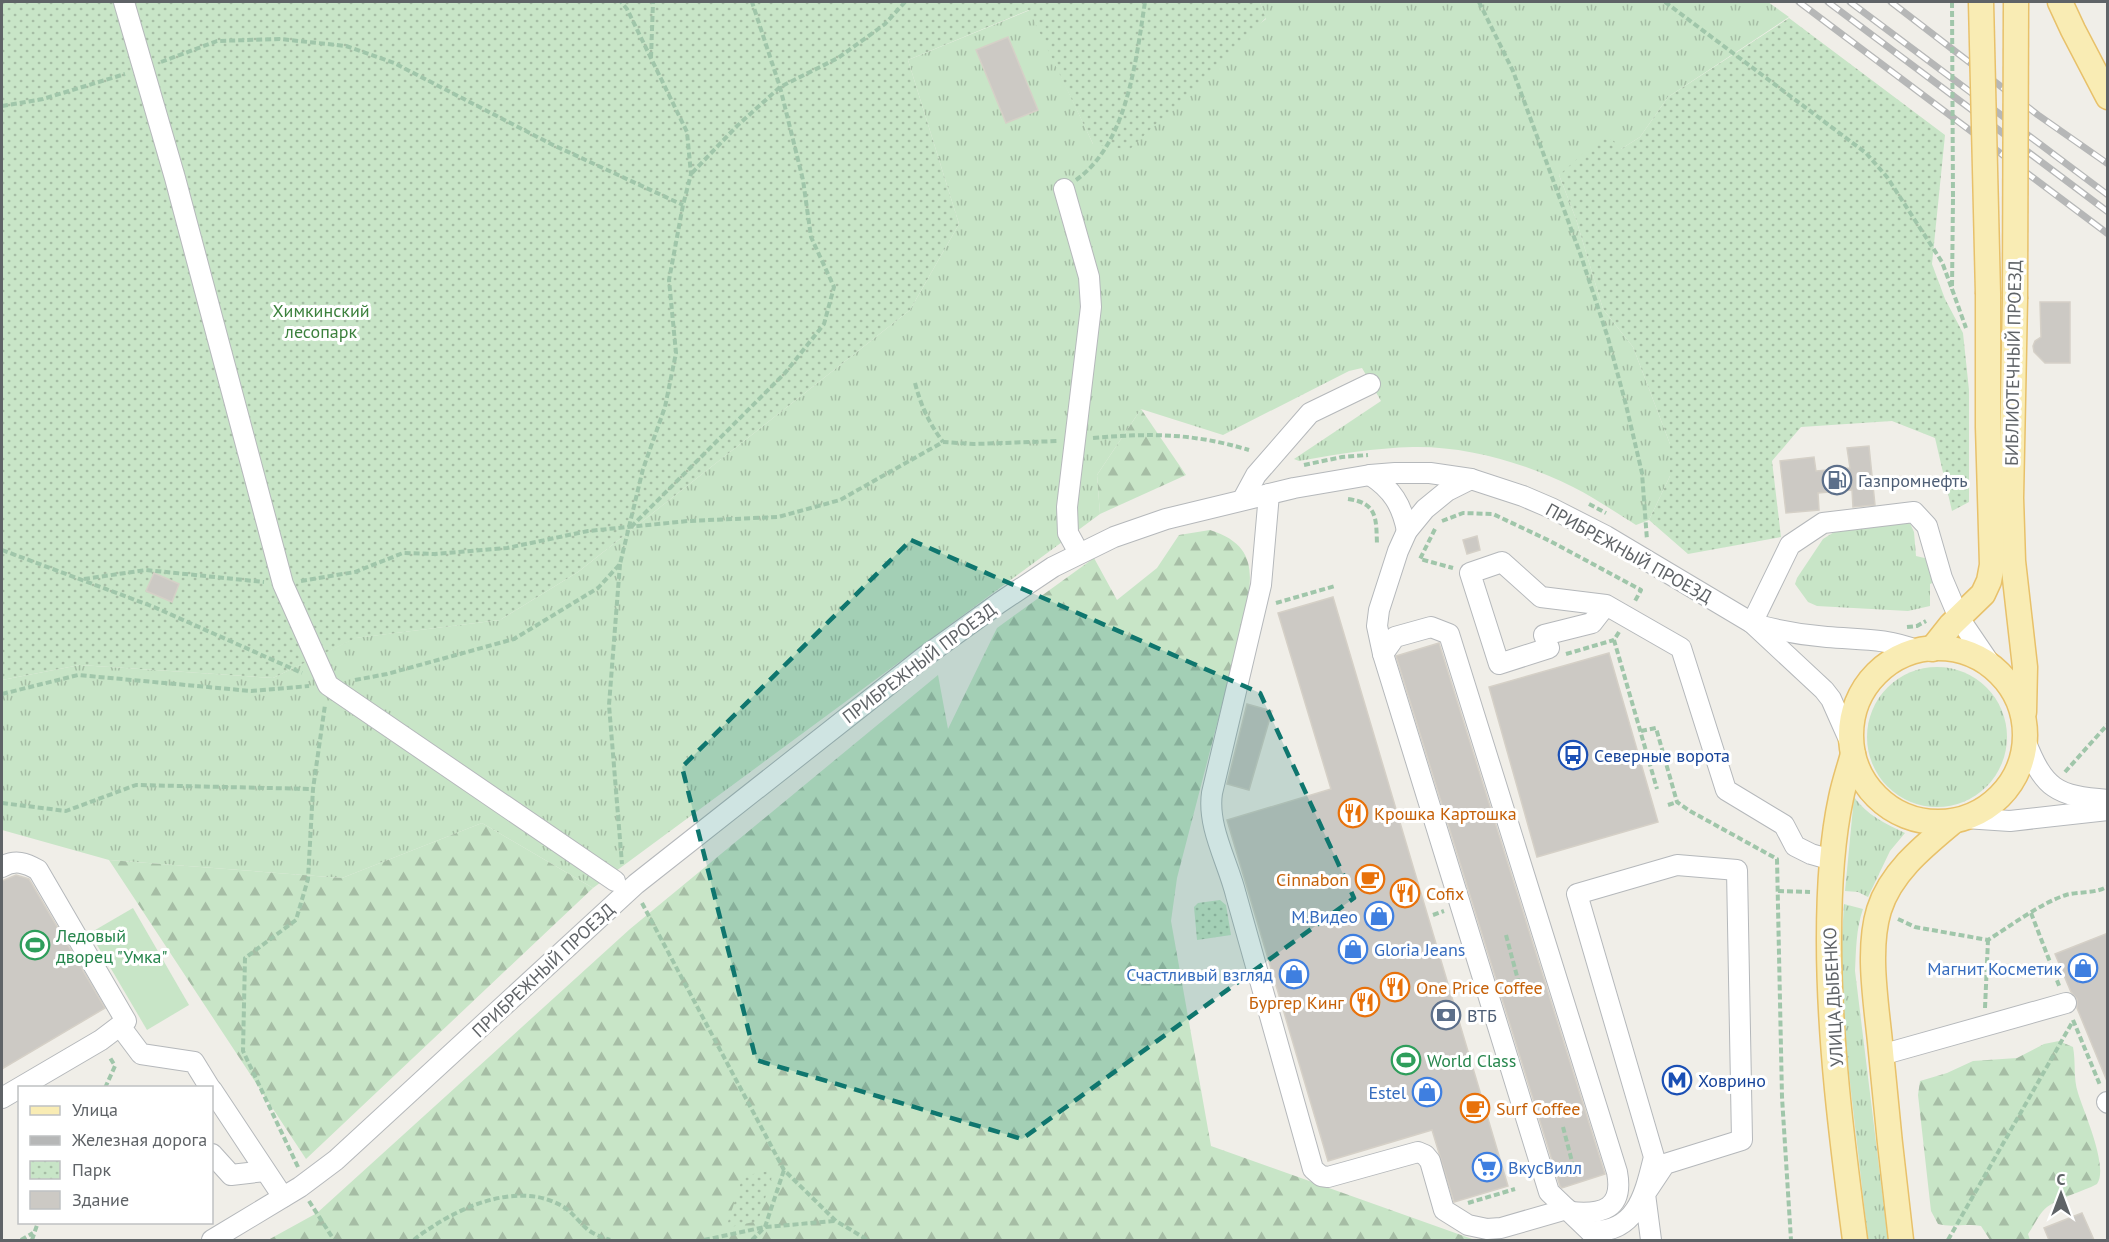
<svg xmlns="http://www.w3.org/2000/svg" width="2109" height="1242" font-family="'PT Sans',sans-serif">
<defs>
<pattern id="grass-tufts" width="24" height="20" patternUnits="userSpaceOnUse" patternTransform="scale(1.5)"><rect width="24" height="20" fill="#c8e5c7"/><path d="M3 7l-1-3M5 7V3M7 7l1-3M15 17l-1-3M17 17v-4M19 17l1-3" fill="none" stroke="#a6bda5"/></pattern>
<pattern id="forest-firs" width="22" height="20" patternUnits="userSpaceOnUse" patternTransform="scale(1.5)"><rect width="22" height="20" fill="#c8e5c7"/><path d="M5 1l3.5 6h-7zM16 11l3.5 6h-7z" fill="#a6bda5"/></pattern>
<pattern id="park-dots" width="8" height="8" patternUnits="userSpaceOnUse" patternTransform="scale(1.5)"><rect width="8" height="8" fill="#c8e5c7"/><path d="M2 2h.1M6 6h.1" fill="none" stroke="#a6bda5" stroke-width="1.8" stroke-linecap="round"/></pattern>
</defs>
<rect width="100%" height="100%" fill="#f0eee8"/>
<g fill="url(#grass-tufts)">
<path d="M 1260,2 L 1768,2 L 1789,17 L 1668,97 L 1640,137 L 1621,149 L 1559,175 L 1576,219 L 1603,309 L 1633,347 L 1670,444 L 1670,476 L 1649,520 L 1636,525 C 1615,512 1595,498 1573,487 C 1525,463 1467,446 1413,447 C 1375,448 1337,454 1299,461 L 1294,459 L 1381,401 L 1362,368 L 1349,371 L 1223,435 L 1141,409 L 1097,475 L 1100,514 L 593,888 L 482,823 L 342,878 L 109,860 L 2,830 L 2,680 L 80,665 L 273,678 L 355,638 L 500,620 L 578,572 L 910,310 L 959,224 L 908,60 L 1030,10 L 1093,144 L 1266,19 Z"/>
<polygon points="1909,521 1914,532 1916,556 1933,560 1937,581 1930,584 1930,606 1908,611 1817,606 1808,602 1795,584 1797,578 1823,539 1847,524 1853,530"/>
<circle cx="1937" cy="737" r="70"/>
<path d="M 1854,797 C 1867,815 1884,823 1905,833 L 1890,851 L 1868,897 L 1858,892 L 1845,891 Z"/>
<path d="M 1844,904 L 1863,909 C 1856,929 1856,950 1855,971 L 1888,1240 L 1868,1240 L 1839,986 Z"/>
</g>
<g fill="url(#forest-firs)">
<polygon points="1141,409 1186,475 1100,514 1097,475"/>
<path d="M 1210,530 C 1257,545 1253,574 1245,616 L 1177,878 L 1171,921 L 1211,1146 L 1475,1240 L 268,1240 L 317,1213 L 630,929 L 938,675 L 948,729 L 997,628 L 1094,558 L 1117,600 L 1157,568 L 1179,535 Z"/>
<polygon points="482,823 593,888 306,1159 109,860 342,878"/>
<path d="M 2059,1041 L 2073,1047 C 2076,1062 2073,1078 2078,1093 C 2084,1113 2109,1167 2097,1184 C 2082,1192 2060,1197 2047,1207 C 2039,1213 2034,1226 2028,1234 L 2030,1240 L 1990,1240 L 1981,1226 C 1966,1223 1953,1228 1938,1224 L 1931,1211 L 1918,1095 L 1920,1081 L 1947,1073 L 1973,1061 L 2017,1058 L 2044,1044 Z"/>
</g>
<g fill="url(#park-dots)">
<polygon points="2,2 1260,2 1266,18 1129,150 1093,144 1029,10 908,60 959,224 910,310 578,572 500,620 356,638 273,678 80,665 2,680"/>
<polygon points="1789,18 1945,135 1932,264 1945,299 1963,333 1969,390 1969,502 1952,511 1935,438 1892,421 1801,427 1772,461 1781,537 1688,554 1649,520 1670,476 1670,444 1633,347 1603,309 1576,219 1559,175 1605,134 1621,149 1640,137 1668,97"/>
<polygon points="1220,900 1226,905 1231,935 1197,940 1194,907 1198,903"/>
<polygon points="774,1170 758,1221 726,1228 743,1176"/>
</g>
<polygon fill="#c8e5c7" points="133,908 189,1005 147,1030 90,933"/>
<g fill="#ccc9c4" stroke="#d5d0c7" stroke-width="1.5">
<polygon points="1008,37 1038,110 1006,123 976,50"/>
<polygon points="2040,302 2070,302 2070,363 2045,363 2034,352 2033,346 2035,341 2041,337"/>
<polygon points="1869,446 1875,505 1853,507 1852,490 1818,493 1819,510 1786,513 1780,461 1814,457 1816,471 1850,468 1847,448"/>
<polygon points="1477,536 1480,550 1467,554 1463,540"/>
<polygon points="154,573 179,584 172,602 146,591"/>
<polygon points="1333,597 1508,1186 1454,1202 1432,1130 1328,1161 1227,820 1331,789 1278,613"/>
<polygon points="1439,643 1605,1174 1562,1188 1560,1186 1396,656"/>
<polygon points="1609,653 1658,822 1537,857 1489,687"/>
<polygon points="1247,704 1272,711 1249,790 1227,784"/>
<polygon points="16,875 29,879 105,1008 2,1069 2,881"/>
<polygon points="2108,933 2108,1081 2107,1081 2077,1008 2077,999 2071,992 2055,954"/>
<polygon points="2082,1213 2094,1240 2049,1240 2044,1228"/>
</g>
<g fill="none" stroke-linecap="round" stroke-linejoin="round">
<g stroke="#b5b8bb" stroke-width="22">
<g id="minor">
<polyline points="124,2 175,178 283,584 328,685 615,881"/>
<polyline points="1064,189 1089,277 1091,307 1067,507 1068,533 1079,553"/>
<path d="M 1370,475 C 1392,489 1402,505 1407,531"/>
<polyline points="1471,479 1447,491 1425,509 1407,531 1398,551 1379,610 1377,626 1383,654 1549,1192 1598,1239"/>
<path d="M 1269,494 L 1261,585 L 1212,793 C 1207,827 1228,862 1236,895 C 1262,986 1287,1078 1313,1169 L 1321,1176 L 1328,1177 L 1418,1152 L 1425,1155 L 1430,1161 L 1444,1210 L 1468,1225 L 1487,1229 L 1501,1228 L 1567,1209"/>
<polyline points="1243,499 1256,475 1310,413 1370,384"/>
<polyline points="1606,605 1592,623 1544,635 1549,648 1499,664 1470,573 1502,562 1541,597 1606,605 1681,648 1726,790 1784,825 1795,846 1811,854 1832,860"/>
<polyline points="1752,623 1790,545 1823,523 1914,512 1927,526 1942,578 1959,618 1993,668"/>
<path d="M 1754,624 C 1779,631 1802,635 1827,637 C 1863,640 1885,638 1919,651"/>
<path d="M 1383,654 L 1395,637 L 1431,627 L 1449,634 L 1617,1172 C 1624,1209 1602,1215 1571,1212"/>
<path d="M 2025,740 C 2044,789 2056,796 2108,800"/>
<polyline points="1965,818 2010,821 2108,810"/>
<path d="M 2,867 C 15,859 26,863 38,870 L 126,1021 L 101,1040 L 2,1098"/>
<polyline points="120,1026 141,1054 194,1062 210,1088"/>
<polyline points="1881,1055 2066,1003"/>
<polyline points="212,1090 283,1197"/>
<polyline points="2107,1102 2108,1103"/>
<polyline points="212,1154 231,1175 265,1171"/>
<path d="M 1590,1231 C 1637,1234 1645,1193 1654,1157 L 1577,894 L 1677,865 L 1737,870 L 1742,1140 L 1665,1164 L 1645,1194 L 1651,1240"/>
<polyline points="212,1240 300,1187 336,1160 636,884 924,657 999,603 1053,567 1114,537 1166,519 1294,488 1370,475 1395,473 1430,473 1471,479 1523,496 1551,508 1606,536 1752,623 1824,690 1831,699 1851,744"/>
</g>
</g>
<g stroke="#e8c16a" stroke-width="27">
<g id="major">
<polyline points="2060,2 2073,30 2108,97"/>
<polyline points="2015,299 2011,498 2013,561 2025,667 2024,712"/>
<circle cx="1938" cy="735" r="87"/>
<polyline points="1932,649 1951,625 1983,594 1989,581 1992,565 1988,427 1988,294"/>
<path d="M 1853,754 C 1849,769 1844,783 1841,798 C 1831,844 1829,893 1829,940 C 1829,1040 1842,1141 1855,1240"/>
<path d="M 1901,1240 C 1893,1174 1886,1108 1880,1042 C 1876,1002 1867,949 1879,910 C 1891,872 1924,846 1954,821"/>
</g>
</g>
<g stroke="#a0c6aa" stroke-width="4" stroke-dasharray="6 3" stroke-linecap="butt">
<polyline points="1479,2 1513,71 1581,256 1608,338 1626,405 1642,473 1647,540"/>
<polyline points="1665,2 1866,153 1887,177 1942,262 1952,289"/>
<polyline points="651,58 653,2"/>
<polyline points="161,62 217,41 280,39 346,46 394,63 551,144 683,205"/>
<polyline points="2,106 43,99 125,74"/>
<polyline points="692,173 737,126 780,87 838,58 885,24 905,2"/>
<path d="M 1076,180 C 1128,143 1136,59 1145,2"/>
<polyline points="1953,199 1952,289 1966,328"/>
<path d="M 915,383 C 921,406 929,423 943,442"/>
<path d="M 1093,438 C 1152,433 1192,433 1249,450"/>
<polyline points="1304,465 1342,457 1368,455"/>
<path d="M 1348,499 C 1378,503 1376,519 1377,544"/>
<polyline points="1589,504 1606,513"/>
<polyline points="1442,521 1463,513 1493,514 1550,541 1641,590 1635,601"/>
<polyline points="631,527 785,373 824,324 834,287 811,237 803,180 780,87 752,2"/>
<polyline points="1435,529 1420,559 1453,568"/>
<polyline points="2,550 154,607 302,673"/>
<polyline points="620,564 609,705 622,864"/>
<polyline points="84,579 146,570 264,582"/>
<polyline points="301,581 355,572 403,553 435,554 507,548 588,531 688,521 778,517 840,500 943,442 974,444 1058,441"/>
<polyline points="1276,603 1335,586"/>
<polyline points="1907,627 1917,626 1926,621"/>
<polyline points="1619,632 1614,640 1657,789"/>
<polyline points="1566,654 1614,640"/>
<polyline points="355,680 387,674 514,639 598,588 620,564 643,469 665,407 676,353 669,280 683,205 691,174 687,132 627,9 621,2"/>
<polyline points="2,694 78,675 251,691 309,686"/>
<polyline points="1641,731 1656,728 1677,802 1690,811 1777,859 1782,1097 1791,1240"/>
<polyline points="2065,772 2108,724"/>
<polyline points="2,803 66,811 136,785 313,789"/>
<polyline points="1668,805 1677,802"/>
<polyline points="1778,891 1810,892"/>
<polyline points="642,903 784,1170 836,1221 868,1240"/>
<polyline points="2031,913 2060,988"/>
<polyline points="1433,915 1444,911"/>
<path d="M 1898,919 L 1915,927 L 1988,940 C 2010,926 2043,902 2066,895 C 2080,891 2096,894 2108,886"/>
<polyline points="1506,935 1518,980"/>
<polyline points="1985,1008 1988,940"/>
<polyline points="2073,1020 2100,1085"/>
<polyline points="105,1088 115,1066 109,1056"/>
<polyline points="1563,1127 1575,1173"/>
<polyline points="298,1167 243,1051 245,958 296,920 308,879 313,789 325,705"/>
<polyline points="309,1201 334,1240"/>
<polyline points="1468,1203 1515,1189"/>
<polyline points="21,1240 33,1233"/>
<polyline points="32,1240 38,1222"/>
<path d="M 414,1240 C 419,1235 426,1231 432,1227 C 465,1205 515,1185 554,1202 C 572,1210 573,1216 586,1228 C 592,1234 602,1237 610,1240"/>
<polyline points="704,1240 765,1227 835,1221"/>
<polyline points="752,1240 765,1227 784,1170"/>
<polyline points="1948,1240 2073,1021"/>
</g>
<use href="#minor" stroke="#fff" stroke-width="20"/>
<use href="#major" stroke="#f9ecb4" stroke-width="24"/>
<g stroke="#b6b7b7" stroke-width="7">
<g id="rail">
<polyline points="1799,2 2108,234"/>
<polyline points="1828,2 2108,212"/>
<polyline points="1850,2 2108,195"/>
<polyline points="1891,2 2038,115 2108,164"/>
</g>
</g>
<use href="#rail" stroke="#fff" stroke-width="4.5" stroke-dasharray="14" stroke-linecap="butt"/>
<g stroke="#e8c16a" stroke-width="27" stroke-linecap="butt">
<g id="major-bridge">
<polyline points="1981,2 1988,294"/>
<polyline points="2015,299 2016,2"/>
</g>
</g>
<polyline stroke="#a0c6aa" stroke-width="4" stroke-dasharray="6 3" stroke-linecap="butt" points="1952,2 1953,199"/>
<use href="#major-bridge" stroke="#f9ecb4" stroke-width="24"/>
</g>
<path fill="#0f766e" fill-opacity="0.2" stroke="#0f766e" stroke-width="4.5" stroke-dasharray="12 8" stroke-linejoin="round" d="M 911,540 L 1260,693 L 1354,898 L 1022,1139 L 756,1060 L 682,767 Z"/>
<defs>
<g id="fuel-ring" transform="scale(1.5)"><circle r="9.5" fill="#fff" stroke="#5c6f8a" stroke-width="1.5"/><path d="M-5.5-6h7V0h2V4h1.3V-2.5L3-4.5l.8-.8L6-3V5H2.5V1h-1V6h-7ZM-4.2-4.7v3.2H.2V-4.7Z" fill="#5c6f8a"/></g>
<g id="bus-ring" transform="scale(1.5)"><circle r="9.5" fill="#fff" stroke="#1a4fb4" stroke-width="1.5"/><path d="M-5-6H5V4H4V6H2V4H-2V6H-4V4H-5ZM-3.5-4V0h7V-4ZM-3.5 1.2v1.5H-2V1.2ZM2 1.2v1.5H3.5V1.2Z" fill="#1a4fb4"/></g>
<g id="restaurant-ring" transform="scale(1.5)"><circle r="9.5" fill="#fff" stroke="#e8710a" stroke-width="1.5"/><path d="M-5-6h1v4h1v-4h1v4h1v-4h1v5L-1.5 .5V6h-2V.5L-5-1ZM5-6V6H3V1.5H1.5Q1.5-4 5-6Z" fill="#e8710a"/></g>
<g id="cafe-ring" transform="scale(1.5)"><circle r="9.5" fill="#fff" stroke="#e8710a" stroke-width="1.5"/><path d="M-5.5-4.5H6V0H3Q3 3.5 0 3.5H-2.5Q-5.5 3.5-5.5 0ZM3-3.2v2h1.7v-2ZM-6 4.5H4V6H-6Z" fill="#e8710a"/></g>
<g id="shop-ring" transform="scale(1.5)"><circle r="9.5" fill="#fff" stroke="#3f7fe0" stroke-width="1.5"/><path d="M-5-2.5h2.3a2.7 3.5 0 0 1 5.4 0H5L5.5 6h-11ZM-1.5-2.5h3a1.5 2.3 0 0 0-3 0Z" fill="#3f7fe0"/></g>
<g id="stadium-ring" transform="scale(1.5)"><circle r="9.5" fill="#fff" stroke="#2e9e5b" stroke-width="1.5"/><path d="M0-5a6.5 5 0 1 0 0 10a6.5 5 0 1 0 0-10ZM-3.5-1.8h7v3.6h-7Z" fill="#2e9e5b"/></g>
<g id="bank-ring" transform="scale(1.5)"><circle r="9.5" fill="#fff" stroke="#5c6f8a" stroke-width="1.5"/><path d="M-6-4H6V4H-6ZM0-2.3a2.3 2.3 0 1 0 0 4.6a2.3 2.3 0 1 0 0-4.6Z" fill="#5c6f8a"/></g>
<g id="metro-ring" transform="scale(1.5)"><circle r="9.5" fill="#fff" stroke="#1a4fb4" stroke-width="1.5"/><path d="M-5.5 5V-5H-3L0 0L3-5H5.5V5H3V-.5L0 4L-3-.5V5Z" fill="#1a4fb4"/></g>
<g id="supermarket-ring" transform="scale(1.5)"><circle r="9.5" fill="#fff" stroke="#3f7fe0" stroke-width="1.5"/><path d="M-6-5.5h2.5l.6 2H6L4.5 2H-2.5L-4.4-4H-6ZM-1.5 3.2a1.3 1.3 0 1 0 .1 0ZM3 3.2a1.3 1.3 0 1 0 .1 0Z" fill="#3f7fe0"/></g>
</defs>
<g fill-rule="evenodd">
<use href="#fuel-ring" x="1837" y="480"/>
<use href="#bus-ring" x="1573" y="755"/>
<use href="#restaurant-ring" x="1353" y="813"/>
<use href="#cafe-ring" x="1370" y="879"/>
<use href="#restaurant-ring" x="1405" y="893"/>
<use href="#shop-ring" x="1379" y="916"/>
<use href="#stadium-ring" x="35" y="945"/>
<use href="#shop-ring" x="1353" y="949"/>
<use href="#shop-ring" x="2083" y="968"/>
<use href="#shop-ring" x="1294" y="974"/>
<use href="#restaurant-ring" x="1395" y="987"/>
<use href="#restaurant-ring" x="1365" y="1002"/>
<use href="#bank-ring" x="1446" y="1015"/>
<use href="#stadium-ring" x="1406" y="1060"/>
<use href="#metro-ring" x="1677" y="1080"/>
<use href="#shop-ring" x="1427" y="1092"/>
<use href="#cafe-ring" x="1475" y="1108"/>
<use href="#supermarket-ring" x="1487" y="1167"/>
</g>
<g text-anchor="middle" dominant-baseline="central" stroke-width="6" stroke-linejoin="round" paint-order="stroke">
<g font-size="18" fill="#3c813d" stroke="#fff">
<text x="321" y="310">Химкинский<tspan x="321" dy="21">лесопарк</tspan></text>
</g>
<g font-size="18" fill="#5f6367" stroke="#fff">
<text transform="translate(2013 363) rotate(-89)">БИБЛИОТЕЧНЫЙ ПРОЕЗД</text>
<text transform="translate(1629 553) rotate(29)">ПРИБРЕЖНЫЙ ПРОЕЗД</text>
<text transform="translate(919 663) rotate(-37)">ПРИБРЕЖНЫЙ ПРОЕЗД</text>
<text transform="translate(543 970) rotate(-43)">ПРИБРЕЖНЫЙ ПРОЕЗД</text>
<text transform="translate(1833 997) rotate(-93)">УЛИЦА ДЫБЕНКО</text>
</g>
<g font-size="18" fill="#4e5e75" stroke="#fff" text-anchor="start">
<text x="1858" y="480">Газпромнефть</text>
<text x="1467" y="1015">ВТБ</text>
</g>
<g font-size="18" fill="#164399" stroke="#fff" text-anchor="start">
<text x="1594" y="755">Северные ворота</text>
<text x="1698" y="1080">Ховрино</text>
</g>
<g font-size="18" fill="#c56008" stroke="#fff" text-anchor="start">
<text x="1374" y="813">Крошка Картошка</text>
<text x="1349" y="879" text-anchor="end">Cinnabon</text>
<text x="1426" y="893">Cofix</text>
<text x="1416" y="987">One Price Coffee</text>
<text x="1344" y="1002" text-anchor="end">Бургер Кинг</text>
<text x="1496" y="1108">Surf Coffee</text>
</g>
<g font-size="18" fill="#366cbe" stroke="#fff" text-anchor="end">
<text x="1358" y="916">М.Видео</text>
<text x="1374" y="949" text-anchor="start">Gloria Jeans</text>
<text x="2062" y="968">Магнит Косметик</text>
<text x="1273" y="974">Счастливый взгляд</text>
<text x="1406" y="1092">Estel</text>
<text x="1508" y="1167" text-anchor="start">ВкусВилл</text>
</g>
<g font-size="18" fill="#27864d" stroke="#fff" text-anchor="start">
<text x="56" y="935">Ледовый<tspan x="56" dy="21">дворец "Умка"</tspan></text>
<text x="1427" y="1060">World Class</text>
</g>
</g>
<rect width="2109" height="1242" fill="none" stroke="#5f6367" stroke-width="6"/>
<rect x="18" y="1086" width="195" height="138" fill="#ffffff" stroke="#bfc1c2" stroke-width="1.5"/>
<rect x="30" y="1106" width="30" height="9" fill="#f9ecb4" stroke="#bfc1c2" stroke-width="1.5"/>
<text x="72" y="1116" font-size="18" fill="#5f6367">Улица</text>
<rect x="30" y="1136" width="30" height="9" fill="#b6b7b7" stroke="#bfc1c2" stroke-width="1.5"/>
<text x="72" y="1146" font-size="18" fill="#5f6367">Железная дорога</text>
<rect x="30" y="1161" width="30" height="18" fill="url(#park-dots)" stroke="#bfc1c2" stroke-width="1.5"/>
<text x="72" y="1176" font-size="18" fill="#5f6367">Парк</text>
<rect x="30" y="1191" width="30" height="18" fill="#ccc9c4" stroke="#bfc1c2" stroke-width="1.5"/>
<text x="72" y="1206" font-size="18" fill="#5f6367">Здание</text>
<g transform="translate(2061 1194)" stroke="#ffffff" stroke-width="4.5" paint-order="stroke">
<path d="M0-4.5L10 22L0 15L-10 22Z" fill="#5f6367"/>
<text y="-9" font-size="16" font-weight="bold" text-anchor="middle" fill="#5f6367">С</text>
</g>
</svg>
